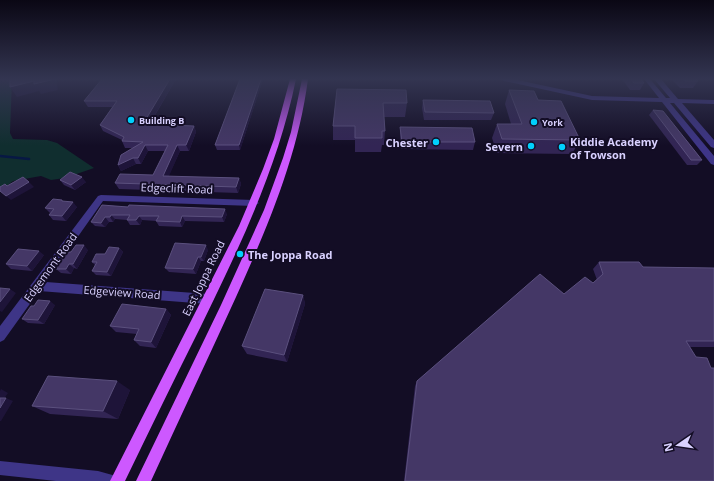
<svg xmlns="http://www.w3.org/2000/svg" width="714" height="481" font-family="'Open Sans',sans-serif">
<rect width="100%" height="100%" fill="#130d25"/>
<polygon fill="#102e2f" points="0,79 12,79 10,133 13,139 47,140 57,143 94,168 65,178 51,180 41,176 13,181 0,191"/>
<g fill="none" stroke-linecap="round" stroke-linejoin="round">
<polyline stroke="#071844" stroke-width="2.5" points="0,156 29,159"/>
<g fill="#3e3587" fill-rule="evenodd">
<polygon points="501,79 513,79 592,96 659,98 644,79 650,79 666,98 670,98 654,79 661,79 678,99 714,100 714,104 682,103 714,140 714,148 711,147 674,103 670,103 714,156 714,165 711,164 662,102 592,100 504,81"/>
<polygon points="101,195 254,200 259,203 254,206 103,201 46,282 208,294 212,296 214,299 212,302 208,304 39,291 4,340 0,342 0,326 98,196"/>
<polygon points="0,461 98,471 116,476 118,481 56,481 0,475"/>
</g>
<g fill="#cd58ff" fill-rule="evenodd">
<path d="M 290,79 L 296,79 C 278,167 240,246 201,326 C 175,378 150,429 125,481 L 110,481 L 239,226 L 263,169 L 274,139 Z"/>
<path d="M 302,79 L 308,79 C 298,156 268,226 236,297 C 208,358 179,420 151,481 L 136,481 L 221,305 L 264,210 L 283,158 L 291,132 Z"/>
</g>
</g>
<g fill="#322554">
<polygon points="176,79 150,124 194,126 196,132 189,151 180,151 168,177 239,178 241,184 238,193 119,189 115,183 153,175 165,151 148,151 141,164 136,164 121,171 118,165 133,148 125,148 122,141 122,140 103,131 100,125 112,107 88,107 84,101"/>
<polygon points="240,79 263,79 240,150 217,150 215,145"/>
<polygon points="551,79 559,79 558,81"/>
<polygon points="622,79 641,79 644,83 640,90 630,90"/>
<polygon points="671,79 696,79 698,81 693,88 680,88"/>
<polygon points="337,89 407,103 405,117 384,117 385,131 384,145 382,145 381,152 355,152 355,140 333,140 333,126"/>
<polygon points="509,90 538,100 580,140 572,154 497,153 492,138 497,124 511,124 505,104"/>
<polygon points="423,100 494,113 491,120 424,120 422,108"/>
<polygon points="653,110 702,160 697,165 687,165 649,115"/>
<polygon points="400,127 475,142 473,150 401,149 400,134"/>
<polygon points="60,180 86,182 75,190 64,185"/>
<polygon points="63,201 77,207 66,221 53,220 49,215 50,213 45,208"/>
<polygon points="102,205 227,214 224,222 185,221 182,227 159,226 156,221 142,220 140,225 130,225 127,220 115,219 113,222 109,222 105,227 95,226 91,222"/>
<polygon points="119,248 123,252 111,276 96,275 92,271 95,265 92,262"/>
<polygon points="88,250 77,269 74,268 71,274 61,273 56,269 71,252"/>
<polygon points="208,250 204,261 201,261 196,274 169,272 165,268"/>
<polygon points="44,255 32,271 11,269 6,264"/>
<polygon points="599,262 643,267 714,268 714,347 690,347 714,481 404,481 415,386 417,381 564,294 593,283 597,280 593,269"/>
<polygon points="303,295 305,304 287,362 247,354 242,346"/>
<polygon points="55,305 44,324 28,323 22,319"/>
<polygon points="166,309 171,315 156,348 140,346 134,340 137,334 116,332 110,326"/>
<polygon points="130,390 118,419 50,414 32,406"/>
</g>
<g fill="#1e1439">
<polygon points="51,79 56,79 58,90 41,94 39,91 17,97 10,87 34,81"/>
<polygon points="170,79 176,79 146,130 143,124"/>
<polygon points="261,79 263,79 240,150 239,145"/>
<polygon points="194,126 196,132 189,151 186,145"/>
<polygon points="145,145 148,151 141,164 138,158"/>
<polygon points="177,145 180,151 166,183 163,176"/>
<polygon points="133,158 136,164 121,171 118,165"/>
<polygon points="82,177 86,182 75,190 71,185"/>
<polygon points="239,178 241,184 238,193 236,187"/>
<polygon points="29,182 34,187 11,200 6,196"/>
<polygon points="73,202 77,207 66,221 62,216"/>
<polygon points="225,209 227,214 224,222 222,217"/>
<polygon points="111,215 115,219 113,222 110,217"/>
<polygon points="139,216 142,220 140,225 136,220"/>
<polygon points="182,216 185,221 182,227 180,222"/>
<polygon points="105,217 109,222 105,227 101,223"/>
<polygon points="84,245 88,250 77,269 73,264"/>
<polygon points="206,245 208,250 204,261 201,257"/>
<polygon points="119,248 123,252 111,276 107,272"/>
<polygon points="39,251 44,255 32,271 27,266"/>
<polygon points="198,257 201,261 196,274 193,269"/>
<polygon points="69,264 74,268 71,274 66,269"/>
<polygon points="10,289 16,293 2,312 0,311 0,302"/>
<polygon points="303,295 305,304 287,362 284,355"/>
<polygon points="50,301 55,305 44,324 38,320"/>
<polygon points="166,309 171,315 156,348 151,342"/>
<polygon points="117,381 130,390 118,419 103,411"/>
<polygon points="1,389 8,393 3,400 0,399 0,391"/>
<polygon points="6,398 13,401 1,421 0,421 0,408"/>
</g>
<g fill="#443766" stroke="#5b507e">
<polygon points="10,79 51,79 51,80 34,84 34,81 10,87"/>
<polygon points="102,79 170,79 143,124 194,126 186,145 177,145 163,176 239,178 236,187 115,183 120,174 153,175 168,145 145,145 138,158 133,158 118,165 121,155 143,142 122,141 124,137 100,125 117,101 84,101"/>
<polygon points="240,79 261,79 239,145 215,145"/>
<polygon points="631,79 641,79 644,83 634,83"/>
<polygon points="683,79 696,79 698,81 685,81"/>
<polygon points="337,89 406,90 407,103 383,103 385,131 382,131 382,138 355,138 355,126 333,126"/>
<polygon points="509,90 534,91 538,100 561,101 580,140 502,139 497,124 522,124"/>
<polygon points="423,100 490,101 494,113 425,112"/>
<polygon points="653,110 663,111 702,160 691,160"/>
<polygon points="400,127 472,128 475,142 402,142"/>
<polygon points="70,172 82,177 71,185 60,180"/>
<polygon points="23,177 29,182 6,196 0,191 0,187 5,184 7,186"/>
<polygon points="53,199 62,200 62,201 73,202 62,216 49,215 54,209 45,208"/>
<polygon points="102,205 128,207 129,205 225,209 222,217 182,216 180,222 156,221 159,216 139,216 136,220 127,220 130,215 111,215 110,217 105,217 101,223 91,222"/>
<polygon points="175,243 206,245 201,257 198,257 193,269 165,268"/>
<polygon points="76,245 84,245 73,264 69,264 66,269 56,269 66,252 71,252"/>
<polygon points="109,247 119,248 107,272 92,271 97,262 92,262 96,254 105,254"/>
<polygon points="18,249 39,251 27,266 6,264"/>
<polygon points="599,262 639,262 643,267 714,268 714,341 686,341 696,357 707,358 711,368 714,368 714,481 405,481 417,381 540,274 564,294 585,277 593,283 603,274"/>
<polygon points="0,288 10,289 0,302"/>
<polygon points="265,289 303,295 284,355 242,346"/>
<polygon points="38,300 50,301 38,320 22,319 31,306 34,306"/>
<polygon points="122,304 166,309 151,342 134,340 139,329 110,326"/>
<polygon points="48,376 117,381 103,411 32,406"/>
<polygon points="0,398 6,398 0,408"/>
</g>
<linearGradient id="sky" x2="0" y2="1"><stop stop-color="#0a0714"/><stop offset="0.54" stop-color="#333551"/><stop offset="1" stop-color="#333551" stop-opacity="0"/></linearGradient>
<rect width="714" height="146" fill="url(#sky)"/>
<g fill="#00d0fc" stroke="#130d25" stroke-width="1.5">
<circle cx="131" cy="120" r="4"/>
<circle cx="534" cy="122" r="4"/>
<circle cx="436" cy="142" r="4"/>
<circle cx="531" cy="146" r="4"/>
<circle cx="562" cy="147" r="4"/>
<circle cx="240" cy="254" r="4"/>
</g>
<g text-anchor="middle" dominant-baseline="central" stroke-width="4" stroke-linejoin="round" paint-order="stroke">
<g font-size="9" font-weight="bold" fill="#d9d1ff" stroke="#130d25" text-anchor="start">
<text x="139" y="120">Building B</text>
<text x="542" y="122">York</text>
</g>
<g font-size="11" font-weight="bold" fill="#d9d1ff" stroke="#130d25" text-anchor="start">
<text x="570" y="141">Kiddie Academy<tspan x="570" dy="13">of Towson</tspan></text>
<text x="428" y="142" text-anchor="end">Chester</text>
<text x="523" y="146" text-anchor="end">Severn</text>
<text x="248" y="254">The Joppa Road</text>
</g>
<g font-size="11" fill="#d9d1ff" stroke="#130d25">
<text transform="translate(177 188) rotate(2)">Edgeclift Road</text>
<text transform="translate(50 267) rotate(-54)">Edgemont Road</text>
<text transform="translate(203 278) rotate(-64)">East Joppa Road</text>
<text transform="translate(122 292) rotate(4)">Edgeview Road</text>
</g>
</g>
<g transform="translate(678 445) rotate(257)" stroke="#130d25" stroke-width="3" paint-order="stroke">
<path d="M0-3L7 15L0 10L-7 15Z" fill="#d9d1ff"/>
<text y="-6" font-size="11" font-weight="bold" text-anchor="middle" fill="#d9d1ff">N</text>
</g>
</svg>
